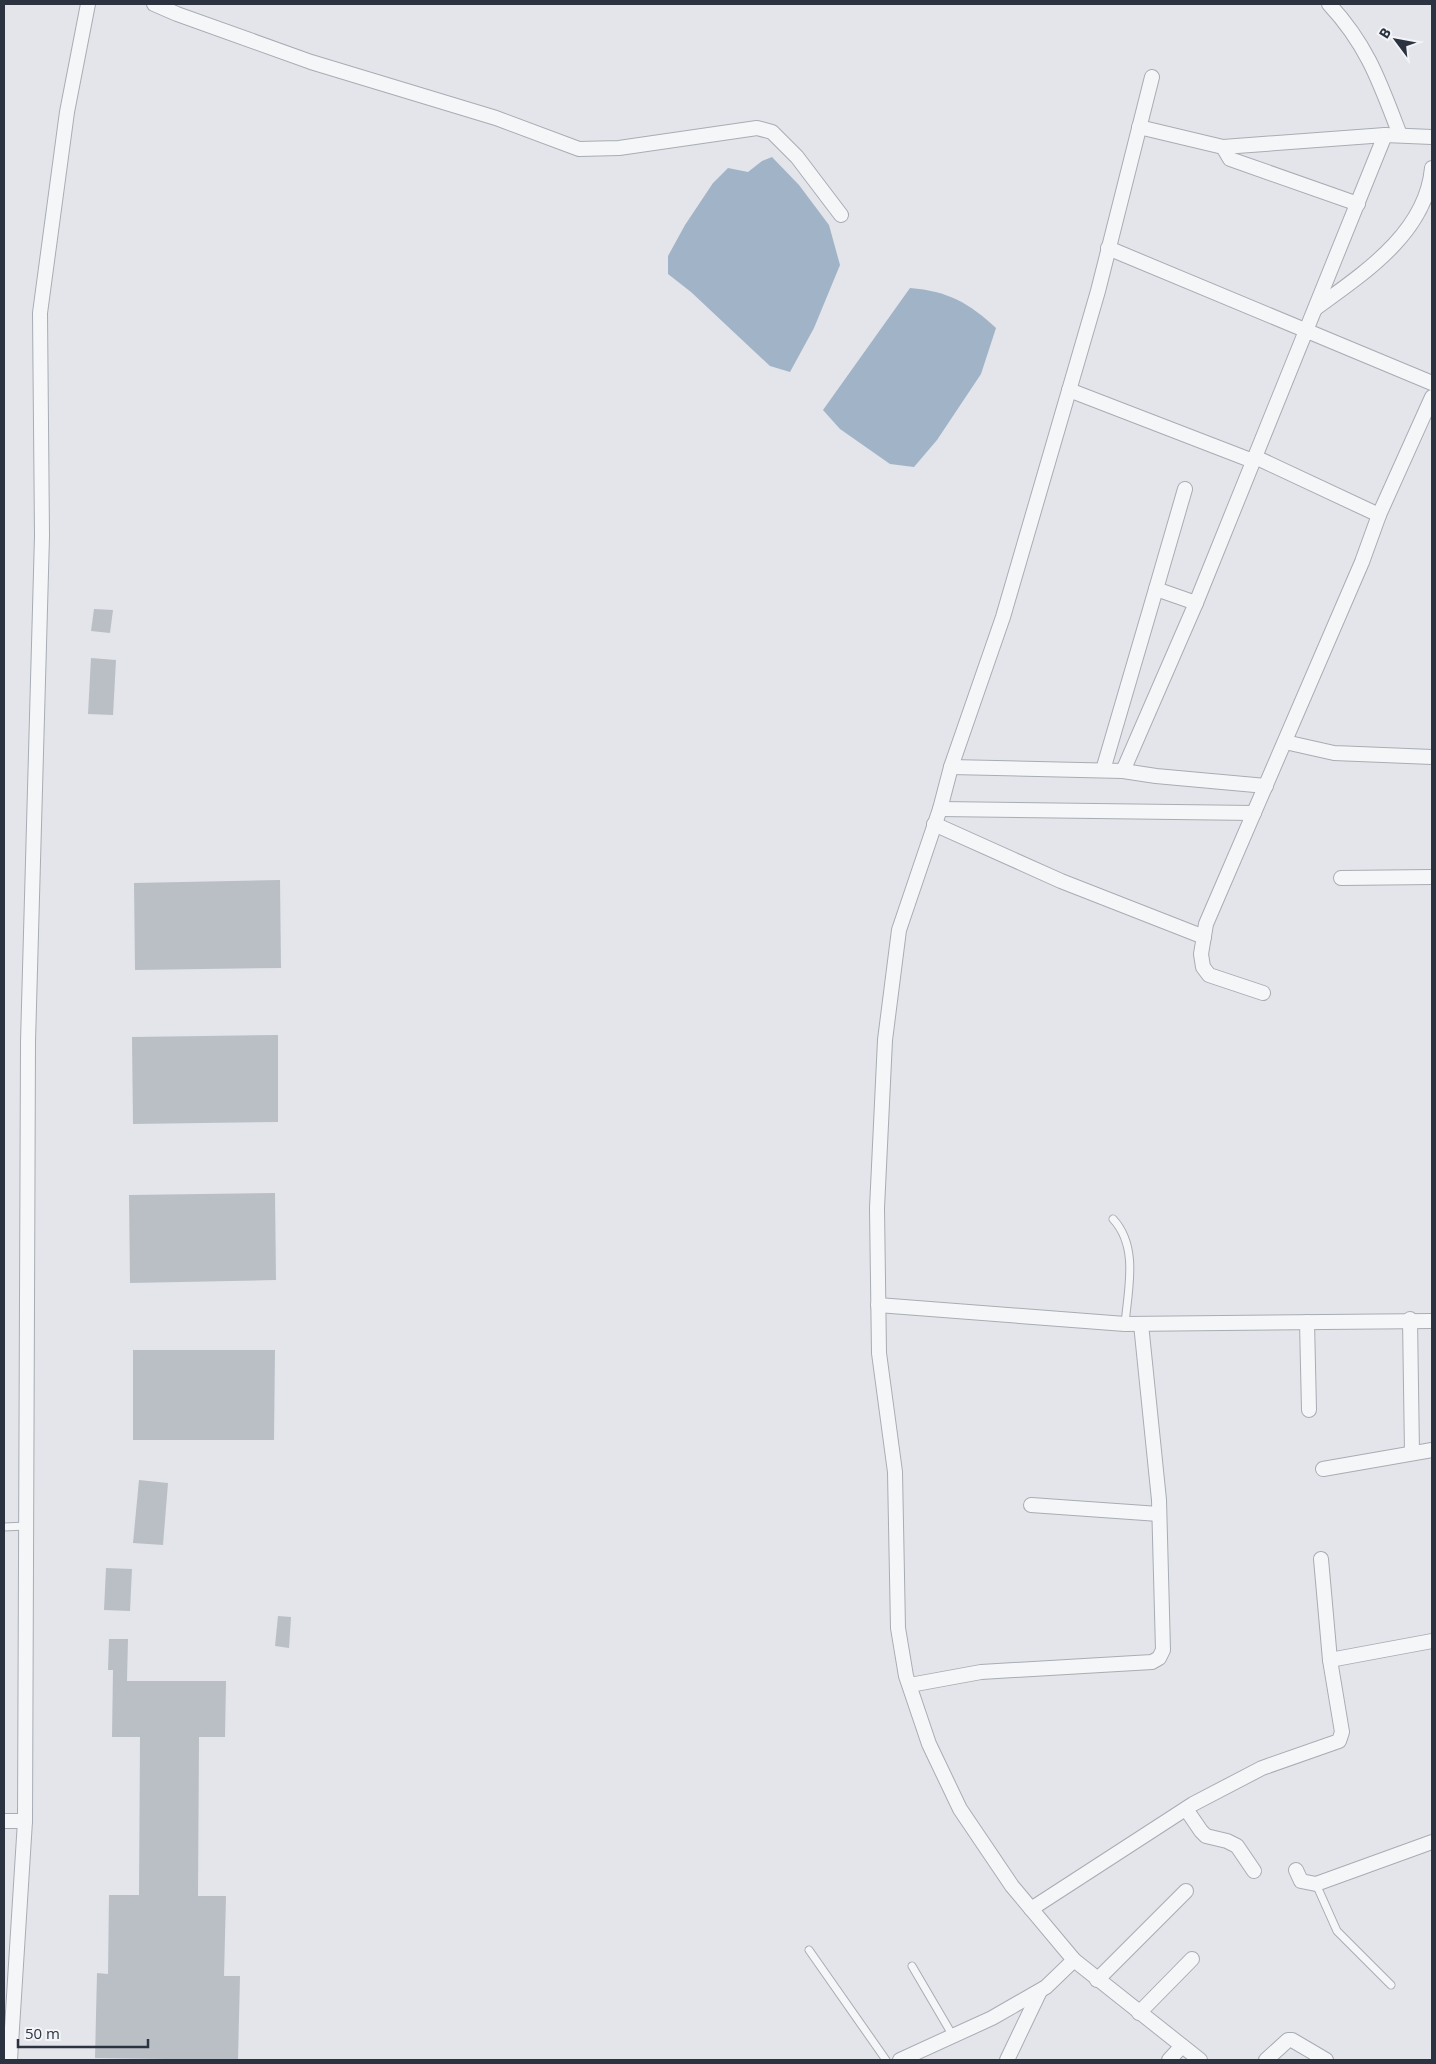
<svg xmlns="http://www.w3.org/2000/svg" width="1436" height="2064" font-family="'Open Sans',sans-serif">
<rect width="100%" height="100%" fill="#e3e5ea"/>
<g fill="#a1b3c6">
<polygon points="772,157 799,185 829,225 840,265 814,328 790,372 770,366 691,292 668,274 668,256 685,225 713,183 728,168 748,172 762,161"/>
<path d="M 910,288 C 948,291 969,303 996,328 L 981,374 L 937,440 L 914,467 L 890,464 L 840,429 L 823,410 Z"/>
</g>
<g fill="#babfc6">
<polygon points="94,609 113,610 110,633 91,631"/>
<polygon points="91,658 116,660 113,715 88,714"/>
<polygon points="280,880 281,968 135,970 134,883"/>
<polygon points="278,1035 278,1122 133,1124 132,1037"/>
<polygon points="275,1193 276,1280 130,1283 129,1195"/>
<polygon points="133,1350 275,1350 274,1440 133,1440"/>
<polygon points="139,1480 168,1483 163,1545 133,1543"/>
<polygon points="106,1568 132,1569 130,1611 104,1610"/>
<polygon points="278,1616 291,1617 289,1648 275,1646"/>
<polygon points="109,1639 128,1639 127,1681 226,1681 225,1737 199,1737 198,1896 226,1896 224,1976 240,1976 238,2060 95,2058 97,1973 108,1974 109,1895 139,1895 140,1737 112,1737 113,1670 108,1670"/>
</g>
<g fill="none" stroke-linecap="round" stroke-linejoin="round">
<g stroke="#a8acb4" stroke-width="9">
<g id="service">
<path d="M 1113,1219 C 1139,1247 1128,1289 1125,1324"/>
<polyline points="4,1527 26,1526"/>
<polyline points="1316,1884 1337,1931 1391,1985"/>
<polyline points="809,1950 886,2060"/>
<polyline points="912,1966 953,2036"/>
</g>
</g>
<g stroke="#a8acb4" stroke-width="16">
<g id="minor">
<polyline points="154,4 177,14 311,62 496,118 579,149 619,148 757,128 772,132 797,157 841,215"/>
<path d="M 1329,4 C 1368,46 1380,83 1400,135"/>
<polyline points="1152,77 1098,291 1003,617 951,767 940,809 899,930 885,1040 877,1208 879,1353 895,1472 898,1628 906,1676 929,1744 960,1809 1012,1886 1074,1960 1200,2060"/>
<polyline points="1139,127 1223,147 1385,135 1432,137"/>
<polyline points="1223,147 1230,159 1358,204"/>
<polyline points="1108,248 1432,383"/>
<path d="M 1316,308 C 1364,273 1426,233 1432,168"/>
<polyline points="1069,390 1253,461"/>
<polyline points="1255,457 1379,515"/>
<polyline points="1185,489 1156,589 1196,603"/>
<polyline points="1285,742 1334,753 1432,757"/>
<polyline points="951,767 1123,771 1196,603 1385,135"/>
<polyline points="1103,770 1156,589"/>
<polyline points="1123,771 1156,776 1266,786"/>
<polyline points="940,809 1254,813"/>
<polyline points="934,824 1061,881 1204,937"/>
<polyline points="1341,878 1432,877"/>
<polyline points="1263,993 1209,975 1203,967 1201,954 1206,924 1362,562 1379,515 1432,397"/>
<polyline points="878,1305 1125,1324 1432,1321"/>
<polyline points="1410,1319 1412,1453"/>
<polyline points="1307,1322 1309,1410"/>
<polyline points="1323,1469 1432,1450"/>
<polyline points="1031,1505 1159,1514"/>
<polyline points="1330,1660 1432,1641"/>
<polyline points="910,1685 981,1672 1152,1662 1159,1658 1163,1650 1159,1500 1141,1324"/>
<polyline points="1186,1809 1201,1831 1206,1836 1227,1841 1237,1846 1254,1871"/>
<polyline points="4,1821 25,1821"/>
<polyline points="1296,1870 1301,1881 1316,1884 1432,1842"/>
<polyline points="1031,1909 1193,1804 1262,1768 1339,1741 1342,1732 1330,1660 1321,1559"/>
<polyline points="1097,1980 1186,1891"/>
<polyline points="1139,2013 1192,1959"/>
<polyline points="10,2060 25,1821 28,1042 42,536 40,313 67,112 88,4"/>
<polyline points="900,2060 992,2018 1046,1987 1074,1960"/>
<polyline points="1007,2060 1040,1991"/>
<polyline points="1169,2060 1182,2046"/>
<polyline points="1266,2060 1288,2040 1292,2040 1326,2060"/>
</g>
</g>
<use href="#service" stroke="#f5f6f8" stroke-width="7"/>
<use href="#minor" stroke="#f5f6f8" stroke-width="14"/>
</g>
<rect width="1436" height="2064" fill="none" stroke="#2c3340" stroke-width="10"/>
<g transform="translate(1396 40) rotate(302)" stroke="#f2f4f7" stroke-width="4" paint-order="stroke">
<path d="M0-4L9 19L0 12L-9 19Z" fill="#2c3340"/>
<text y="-8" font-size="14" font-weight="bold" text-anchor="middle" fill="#2c3340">B</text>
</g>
<path d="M18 2039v8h130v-8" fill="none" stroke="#2c3340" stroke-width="2.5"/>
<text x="25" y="2039" font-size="15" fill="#2c3340" stroke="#f2f4f7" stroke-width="4" paint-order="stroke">50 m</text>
</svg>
